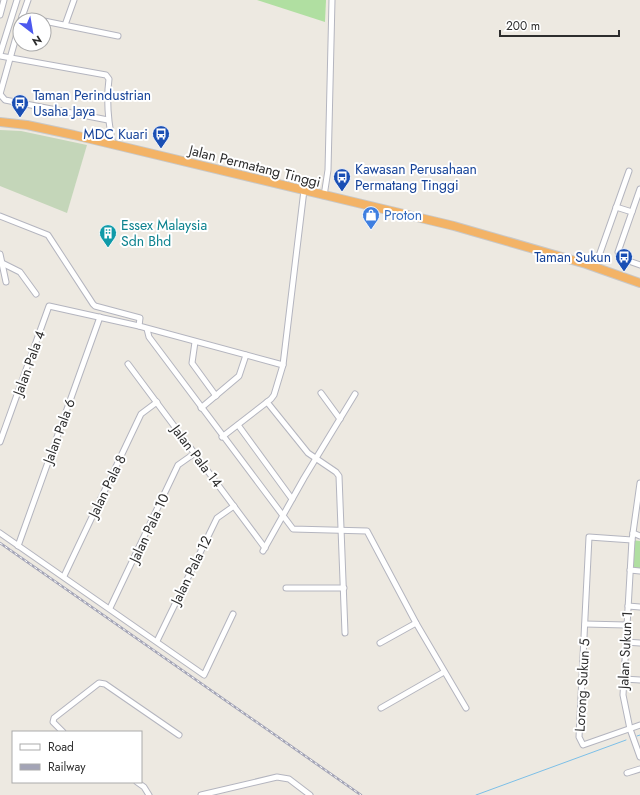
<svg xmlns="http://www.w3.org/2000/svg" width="640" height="795" font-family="Jost,sans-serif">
<rect width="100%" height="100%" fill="#ede9e1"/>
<g fill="#b0dfa1">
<polygon points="257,0 326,0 325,22"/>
<polygon points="632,540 640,541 640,571 630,570"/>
</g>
<polygon fill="#c4d6b9" points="0,130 21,131 87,145 67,213 0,186"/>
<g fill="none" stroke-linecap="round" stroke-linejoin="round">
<g stroke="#7cbfe7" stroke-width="1">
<polyline points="637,736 640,735"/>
<polyline points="476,795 626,740"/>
</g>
<g stroke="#b4b5bf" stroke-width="7">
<g id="minor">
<polyline points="0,15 4,0"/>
<polyline points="22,16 40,20"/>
<polyline points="21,20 28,0"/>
<polyline points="44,21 118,36"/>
<polyline points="65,25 74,0"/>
<polyline points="0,54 17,0"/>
<path d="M 0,56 L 106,75 L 109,79 C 106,102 108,122 113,145"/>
<polyline points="0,94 5,100 108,120"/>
<polyline points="0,94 20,23"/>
<polyline points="640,189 618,252 620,258 640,265"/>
<polyline points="324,196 328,170 332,0"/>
<polyline points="616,207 632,212"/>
<polyline points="0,216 48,235 93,304 95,306 140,318 139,326"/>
<polyline points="0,254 6,282"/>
<polyline points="2,263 20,272 36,294"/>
<polyline points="595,267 629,171"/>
<polyline points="147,329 149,337 293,529 367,531 416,623 466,708"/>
<polyline points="195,342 192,363 216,396"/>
<polyline points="128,364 265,548"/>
<polyline points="321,393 340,419"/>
<polyline points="267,402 308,453 336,472 339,476 345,633"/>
<polyline points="201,408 239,376 246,355"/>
<polyline points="238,425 292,499"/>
<polyline points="222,437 271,399 274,395 283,365 304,190"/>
<polyline points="0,442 49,306 139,326 283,365"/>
<polyline points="640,483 632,540 623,695 630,729 640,757"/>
<polyline points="0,533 204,675 233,614"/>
<polyline points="633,533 640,536"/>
<polyline points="632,540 589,537 579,737 583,745 640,725"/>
<polyline points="18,546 100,317"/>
<polyline points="263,551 304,478 355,394"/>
<polyline points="630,570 640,571"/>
<polyline points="64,576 141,414 157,402"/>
<polyline points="286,588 344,588"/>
<polyline points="628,606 640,607"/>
<polyline points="110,608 178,465 195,453"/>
<polyline points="585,624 626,625"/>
<polyline points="157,641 217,518 234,506"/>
<polyline points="625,642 640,643"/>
<polyline points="380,643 416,623"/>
<polyline points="624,679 640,680"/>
<polyline points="381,708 444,672"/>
<polyline points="63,732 53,722 54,718 99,683 105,684 179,735"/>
<polyline points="627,773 640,769"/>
<polyline points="137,782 144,787 149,795"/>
<polyline points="201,795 277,777 289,779 310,795"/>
</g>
</g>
<g stroke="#c8c8c8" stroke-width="10">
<polyline id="highway" points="0,122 27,125 74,135 454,226 586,264 640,283"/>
</g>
<use href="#minor" stroke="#fff" stroke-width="5"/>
<use href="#highway" stroke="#f3b366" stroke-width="8"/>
<g stroke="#a3a4b6" stroke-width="2.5">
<polyline id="rail" points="0,543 361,795"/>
</g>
<use href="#rail" stroke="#fff" stroke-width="1" stroke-dasharray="3" stroke-linecap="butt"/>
</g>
<defs>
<g id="bus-pin" transform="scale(0.9)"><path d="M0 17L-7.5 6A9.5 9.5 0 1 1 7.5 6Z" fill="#1a4fb4" stroke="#fff"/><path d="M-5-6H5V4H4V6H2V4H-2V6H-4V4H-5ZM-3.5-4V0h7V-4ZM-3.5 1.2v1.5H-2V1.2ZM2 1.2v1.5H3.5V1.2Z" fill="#fff"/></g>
<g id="shop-pin" transform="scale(0.9)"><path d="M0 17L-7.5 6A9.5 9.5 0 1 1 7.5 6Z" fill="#3f7fe0" stroke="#fff"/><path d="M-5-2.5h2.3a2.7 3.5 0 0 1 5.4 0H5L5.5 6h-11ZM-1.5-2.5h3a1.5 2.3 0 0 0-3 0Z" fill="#fff"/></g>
<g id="building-pin" transform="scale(0.9)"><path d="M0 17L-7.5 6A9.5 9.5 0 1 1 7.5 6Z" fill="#0f9aa8" stroke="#fff"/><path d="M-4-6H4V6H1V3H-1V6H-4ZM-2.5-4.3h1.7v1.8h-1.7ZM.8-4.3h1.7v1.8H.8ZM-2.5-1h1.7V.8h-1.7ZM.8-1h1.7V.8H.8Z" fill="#fff"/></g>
</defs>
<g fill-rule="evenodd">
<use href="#bus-pin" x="20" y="103"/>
<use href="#bus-pin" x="161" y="134"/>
<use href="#bus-pin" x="342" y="177"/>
<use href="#shop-pin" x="371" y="215"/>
<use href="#building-pin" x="108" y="233"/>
<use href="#bus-pin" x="624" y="257"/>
</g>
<g text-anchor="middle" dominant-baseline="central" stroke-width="4" stroke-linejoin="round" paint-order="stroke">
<g font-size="14" fill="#164399" stroke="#fff" text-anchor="start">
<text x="33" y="95">Taman Perindustrian<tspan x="33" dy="16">Usaha Jaya</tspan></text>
<text x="148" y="134" text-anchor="end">MDC Kuari</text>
<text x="355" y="169">Kawasan Perusahaan<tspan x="355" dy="16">Permatang Tinggi</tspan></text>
<text x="611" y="257" text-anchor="end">Taman Sukun</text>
</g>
<g font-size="14" fill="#2d2d2d" stroke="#fff">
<text transform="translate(255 166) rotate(14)">Jalan Permatang Tinggi</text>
<text transform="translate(29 363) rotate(-70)">Jalan Pala 4</text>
<text transform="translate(59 431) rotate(-70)">Jalan Pala 6</text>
<text transform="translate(197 456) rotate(53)">Jalan Pala 14</text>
<text transform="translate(107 486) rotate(-64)">Jalan Pala 8</text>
<text transform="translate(149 528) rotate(-65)">Jalan Pala 10</text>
<text transform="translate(191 570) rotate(-64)">Jalan Pala 12</text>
<text transform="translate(625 650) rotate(-87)">Jalan Sukun 1</text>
<text transform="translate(582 685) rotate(-87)">Lorong Sukun 5</text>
</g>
<g font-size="14" fill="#366cbe" stroke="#fff" text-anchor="start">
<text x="384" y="215">Proton</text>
</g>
<g font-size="14" fill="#0d838f" stroke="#fff" text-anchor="start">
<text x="121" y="225">Essex Malaysia<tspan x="121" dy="16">Sdn Bhd</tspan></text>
</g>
</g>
<rect x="12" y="731" width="130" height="52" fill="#ffffff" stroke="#ababab"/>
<rect x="20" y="744" width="20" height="6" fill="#ffffff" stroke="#ababab"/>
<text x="48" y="751" font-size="12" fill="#2d2d2d">Road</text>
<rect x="20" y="764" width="20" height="6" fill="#a3a4b6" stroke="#ababab"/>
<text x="48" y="771" font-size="12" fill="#2d2d2d">Railway</text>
<g transform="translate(32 32) rotate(149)"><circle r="19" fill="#ffffff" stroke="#ababab"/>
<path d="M0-3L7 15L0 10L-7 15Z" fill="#4d59ee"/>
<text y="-6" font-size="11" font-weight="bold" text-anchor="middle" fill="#2d2d2d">N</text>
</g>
<path d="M500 30v6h119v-6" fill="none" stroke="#2d2d2d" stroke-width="2"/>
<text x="506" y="30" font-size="12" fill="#2d2d2d" stroke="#ffffff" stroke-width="3" paint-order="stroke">200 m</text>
</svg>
